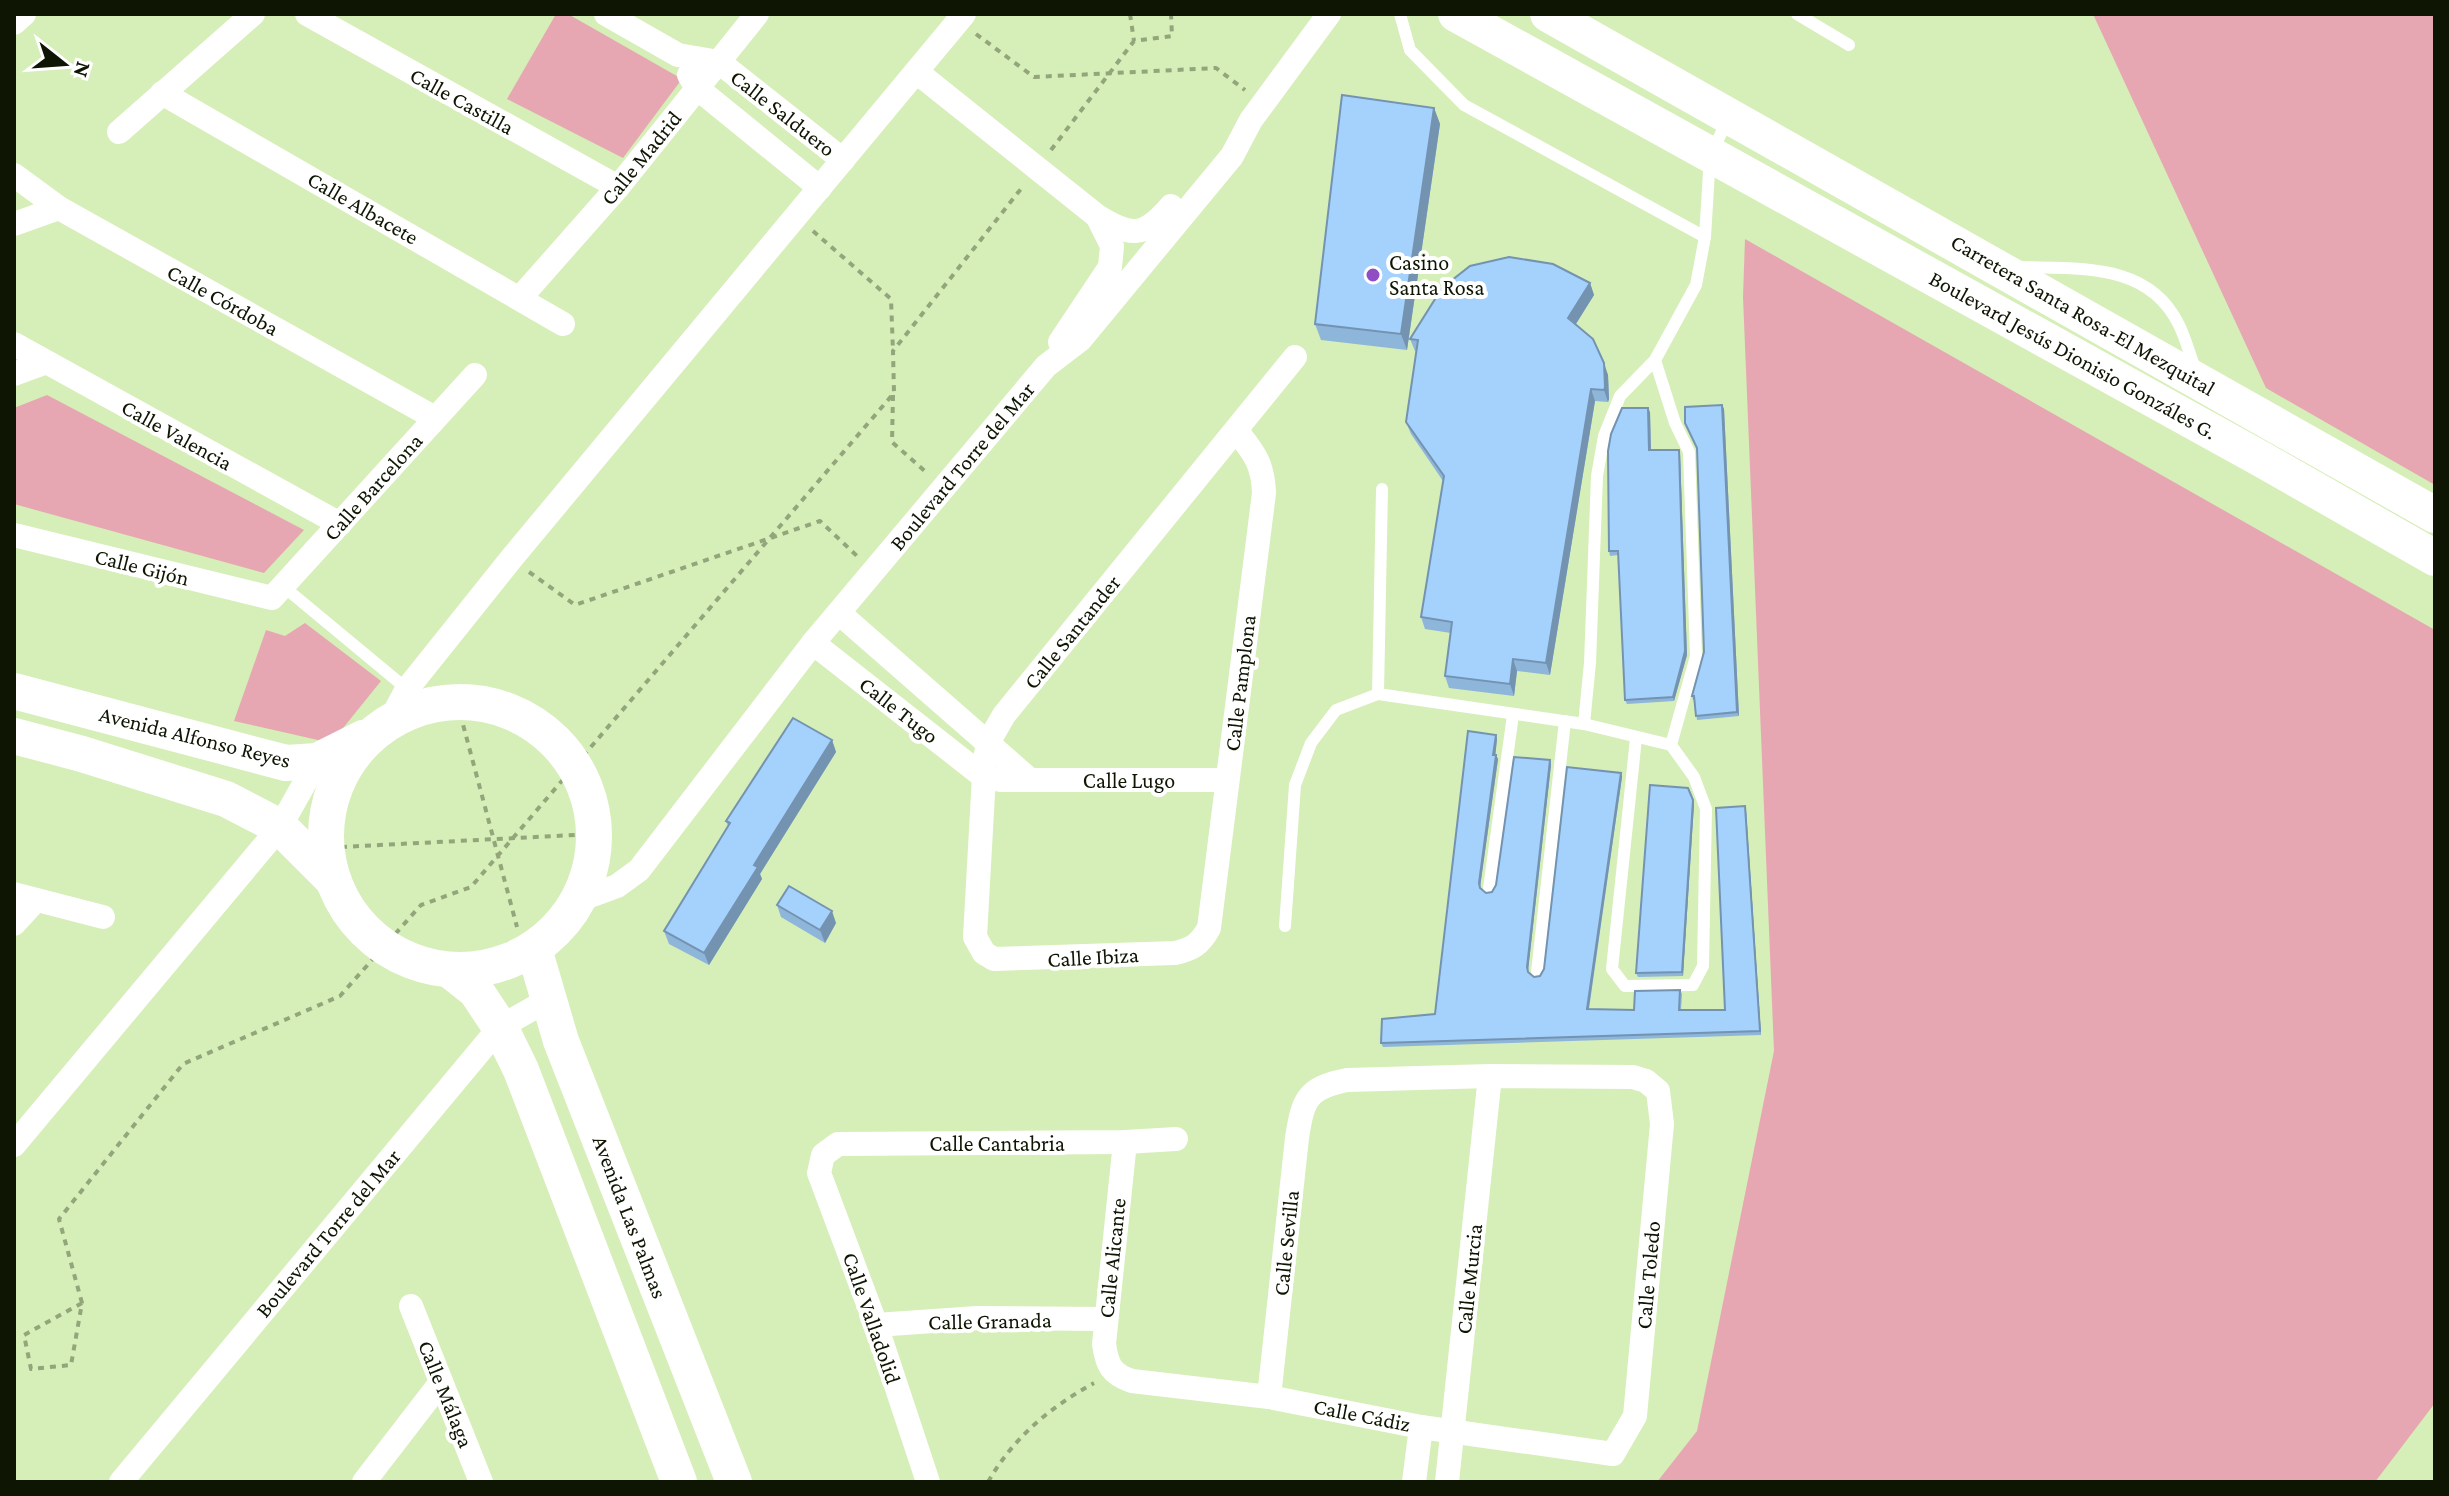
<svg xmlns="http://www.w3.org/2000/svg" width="2449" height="1496" font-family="'Crimson Pro',serif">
<rect width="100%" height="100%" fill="#d6eeb7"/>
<g fill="#e6a7b2">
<polygon points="556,14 568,14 682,79 623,158 507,99"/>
<polygon points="2093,14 2435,14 2435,485 2266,388"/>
<polygon points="1745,239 2435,630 2435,1403 2375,1482 1657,1482 1697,1431 1774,1051 1743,297"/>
<polygon points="47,395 304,530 264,573 14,504 14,408"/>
<polygon points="305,623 381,681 331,743 234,721 266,630 285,636"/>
</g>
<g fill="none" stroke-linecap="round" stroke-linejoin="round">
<g stroke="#93a67b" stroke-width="4" stroke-dasharray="6 6" stroke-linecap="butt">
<polyline points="1130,14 1134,41"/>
<polyline points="976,34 1034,77 1216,68 1245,90"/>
<polyline points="1051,150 1134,41 1172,36 1171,14"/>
<polyline points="813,231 891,299 893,351"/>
<polyline points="893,395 892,442 928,474"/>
<polyline points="529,572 575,605 820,521 857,556"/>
<polyline points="457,702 517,927"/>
<polyline points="341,847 594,834"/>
<polyline points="82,1303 24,1335 31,1369 71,1365 82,1303 59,1219 183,1064 340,996 421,905 471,887 894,393 893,351 1024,185"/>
<path d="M 988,1482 C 1014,1437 1049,1408 1094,1383"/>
</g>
<g stroke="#fff" stroke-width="12">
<polyline points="1400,14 1410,50 1464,105 1705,237"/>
<polyline points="1797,14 1849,45"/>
<path d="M 2021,267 C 2079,269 2149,262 2179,325 C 2186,339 2190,356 2196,371"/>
<polyline points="284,587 407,689"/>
<polyline points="1378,694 1382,489"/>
<polyline points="1584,724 1671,745 1696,656 1689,452 1675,423 1655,360"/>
<polyline points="1636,738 1612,969 1625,986 1693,985 1703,966 1706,809 1694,777 1671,745"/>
<polyline points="1489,888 1513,715"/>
<polyline points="1285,926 1295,785 1311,743 1336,710 1378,694 1584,724 1590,663 1597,476 1604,436 1620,396 1655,360 1696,285 1705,237 1710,155 1729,118"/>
<polyline points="1537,972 1565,721"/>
</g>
<g stroke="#fff" stroke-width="24">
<polyline points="307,14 618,187"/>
<polyline points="606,14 678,55 719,62 843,160"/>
<polyline points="14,23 24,14"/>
<path d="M 918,73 L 1097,216 C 1131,237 1144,238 1171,206"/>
<polyline points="689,75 697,88 820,188"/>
<polyline points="162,93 563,324"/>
<polyline points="119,132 253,14"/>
<polyline points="14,175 59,208 435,418"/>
<polyline points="14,224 59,208"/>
<polyline points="520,298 618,187 757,14"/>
<polyline points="1060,342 1110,267 1112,246 1098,218"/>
<polyline points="14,344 340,524"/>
<polyline points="14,374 44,363"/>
<path d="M 1236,430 C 1254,453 1263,463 1264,493 L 1209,928 C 1200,944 1193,949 1175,953 L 994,959 L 984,953 L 975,937 L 985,758 L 989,741 L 1004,715 L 1295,357"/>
<polyline points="14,535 272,598 475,375"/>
<polyline points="839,613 1030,780"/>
<polyline points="813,643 984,777 1001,780 1227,780"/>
<polyline points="390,721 407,689 511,559 964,14"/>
<polyline points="14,894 103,917"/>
<polyline points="579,900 617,886 639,870 813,643 1046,366 1080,340 1232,156 1251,120 1329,14"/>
<polyline points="14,924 36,900"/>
<path d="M 1125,1142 L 1104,1344 C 1107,1365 1111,1374 1132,1381 L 1269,1397 L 1421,1427 L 1613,1454 L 1635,1416 L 1662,1124 L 1658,1091 L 1646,1081 L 1633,1077 L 1490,1076 L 1347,1080 C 1307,1088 1303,1099 1297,1138 L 1269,1397"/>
<polyline points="14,1145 280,827 317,761"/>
<polyline points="411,1306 481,1482"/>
<polyline points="876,1325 977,1318 1105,1319"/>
<polyline points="121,1482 500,1027 548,1000"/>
<polyline points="364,1482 441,1382"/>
<polyline points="928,1482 876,1325 819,1173 823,1155 838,1144 1125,1142 1176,1139"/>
<polyline points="1414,1482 1421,1427"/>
<polyline points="1447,1482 1490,1076"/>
</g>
<g stroke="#fff" stroke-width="36">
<polyline points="1456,14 2261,459 2435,558"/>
<polyline points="1548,14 2435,515"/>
<polyline points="14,691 286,763 317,761 363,738"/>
<circle cx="460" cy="836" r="134"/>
<polyline points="14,736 82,754 226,799 280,827 332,879"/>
<polyline points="534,949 561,1041 734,1482"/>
<polyline points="452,972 476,991 500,1027 521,1070 679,1482"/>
</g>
</g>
<g fill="#8eb5da">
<polygon points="1434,108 1440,124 1407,350 1321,340 1315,324"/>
<polygon points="1590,283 1594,295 1576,324 1608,375 1609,399 1608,402 1595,401 1550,675 1517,671 1514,696 1449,688 1445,676 1451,633 1425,629 1421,617 1443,481 1411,434 1406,422 1416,351 1415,351 1410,339"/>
<polygon points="1722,405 1724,409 1739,716 1697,720 1695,700 1693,700 1692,696 1704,652"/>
<polygon points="1650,412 1651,450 1680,454 1687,655 1674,701 1627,704 1625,700 1618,555 1610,556 1609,551"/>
<polygon points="1496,735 1497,739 1495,755 1498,759 1480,887 1480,889 1486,893 1492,892 1496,885 1550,760 1551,765 1528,971 1534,977 1540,976 1544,969 1621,773 1622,777 1589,1009 1634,1010 1680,990 1682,994 1681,1010 1725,1010 1745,806 1746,810 1761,1035 1383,1047 1381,1043 1435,1014"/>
<polygon points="832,740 836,752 760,874 762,879 709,965 669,944 664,931 728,826 726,821"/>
<polygon points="1693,800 1694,804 1683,976 1638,977 1636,973"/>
<polygon points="777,905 836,923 825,943 781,917"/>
</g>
<g fill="#7493b1">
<polygon points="1434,108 1440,124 1407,350 1401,334"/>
<polygon points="1590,283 1594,295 1572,330 1568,318"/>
<polygon points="1604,363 1608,375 1609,399 1608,402 1604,390"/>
<polygon points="1591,389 1595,401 1550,675 1546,663"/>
<polygon points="1722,405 1724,409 1739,716 1737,712"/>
<polygon points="1648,408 1650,412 1651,454 1649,450"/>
<polygon points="1679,450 1680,454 1687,655 1674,701 1673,697"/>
<polygon points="1513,659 1517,671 1514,696 1510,684"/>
<polygon points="1496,735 1497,739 1495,759 1493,755"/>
<polygon points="832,740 836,752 760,874 762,879 709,965 704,953 754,865"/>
<polygon points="1496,755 1498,759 1480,887 1479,883"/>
<polygon points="1550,760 1551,765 1528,971 1527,967"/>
<polygon points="1621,773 1622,777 1588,1013 1587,1009"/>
<polygon points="1693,800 1694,804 1683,976 1682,972"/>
<polygon points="1745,806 1746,810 1761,1035 1760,1031"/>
<polygon points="832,911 836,923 825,943 820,930"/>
</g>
<g fill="#a5d2fd" stroke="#7493b1" stroke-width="2">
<polygon points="1342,95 1434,108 1401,334 1315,324"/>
<polygon points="1509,257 1553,264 1590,283 1568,318 1593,339 1604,363 1605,387 1604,390 1591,389 1546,663 1513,659 1510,684 1445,676 1452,622 1421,617 1444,476 1406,422 1418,340 1410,339 1442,288 1470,266"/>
<polygon points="1722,405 1737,712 1696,716 1694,696 1692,696 1704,652 1697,448 1685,423 1685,407"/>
<polygon points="1622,408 1648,408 1649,450 1679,450 1685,651 1673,697 1625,700 1618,551 1609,551 1608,451 1611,434"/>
<polygon points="793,718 832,740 754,865 758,867 704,953 664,931 730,823 726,821"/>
<polygon points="1468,731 1496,735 1493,755 1496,755 1479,883 1480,888 1486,893 1492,892 1496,885 1514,757 1550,760 1527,967 1528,972 1534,977 1540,976 1544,969 1567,767 1621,773 1587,1009 1634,1010 1635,991 1680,990 1679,1010 1725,1010 1716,808 1745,806 1760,1031 1381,1043 1382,1019 1435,1014"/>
<polygon points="1650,785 1688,788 1693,800 1682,972 1636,973"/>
<polygon points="789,886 832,911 820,930 777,905"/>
</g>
<circle fill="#8f4ec3" stroke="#fff" stroke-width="3" cx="1373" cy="275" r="8"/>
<g text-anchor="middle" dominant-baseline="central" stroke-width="8" stroke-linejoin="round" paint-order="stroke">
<g font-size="22" fill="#0e1603" stroke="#fff">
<text transform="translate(462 101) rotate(29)">Calle Castilla</text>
<text transform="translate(783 113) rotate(38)">Calle Salduero</text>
<text transform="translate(641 158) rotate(-51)">Calle Madrid</text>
<text transform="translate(363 208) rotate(30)">Calle Albacete</text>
<text transform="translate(223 300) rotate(29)">Calle Córdoba</text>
<text transform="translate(2083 315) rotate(30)">Carretera Santa Rosa-El Mezquital</text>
<text transform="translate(2073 355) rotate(29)">Boulevard Jesús Dionisio Gonzáles G.</text>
<text transform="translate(177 435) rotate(29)">Calle Valencia</text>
<text transform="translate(962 466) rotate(-50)">Boulevard Torre del Mar</text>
<text transform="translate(373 487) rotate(-48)">Calle Barcelona</text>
<text transform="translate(142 567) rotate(14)">Calle Gijón</text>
<text transform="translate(1072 632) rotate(-51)">Calle Santander</text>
<text transform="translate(1240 683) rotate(-83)">Calle Pamplona</text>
<text transform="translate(899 710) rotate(38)">Calle Tugo</text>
<text transform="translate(195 737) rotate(14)">Avenida Alfonso Reyes</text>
<text x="1129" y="780">Calle Lugo</text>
<text transform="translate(1093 957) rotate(-3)">Calle Ibiza</text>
<text x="997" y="1143">Calle Cantabria</text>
<text transform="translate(630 1217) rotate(69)">Avenida Las Palmas</text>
<text transform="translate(328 1233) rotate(-50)">Boulevard Torre del Mar</text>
<text transform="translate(1286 1243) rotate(-84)">Calle Sevilla</text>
<text transform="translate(1112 1258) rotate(-84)">Calle Alicante</text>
<text transform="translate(1648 1275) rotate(-85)">Calle Toledo</text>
<text transform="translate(1469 1279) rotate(-84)">Calle Murcia</text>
<text transform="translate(872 1318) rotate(71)">Calle Valladolid</text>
<text transform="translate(990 1321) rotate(-1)">Calle Granada</text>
<text transform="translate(446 1394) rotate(68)">Calle Málaga</text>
<text transform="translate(1362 1415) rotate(11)">Calle Cádiz</text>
</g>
<g font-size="22" fill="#0e1603" stroke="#fff" text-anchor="start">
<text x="1389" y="262">Casino<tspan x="1389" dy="25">Santa Rosa</tspan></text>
</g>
</g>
<rect width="2449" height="1496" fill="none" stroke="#0e1603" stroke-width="32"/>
<g transform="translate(64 64) rotate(107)" stroke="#ffffff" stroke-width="6" paint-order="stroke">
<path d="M0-6L14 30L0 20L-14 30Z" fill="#0e1603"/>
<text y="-12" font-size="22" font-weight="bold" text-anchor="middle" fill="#0e1603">N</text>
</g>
</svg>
